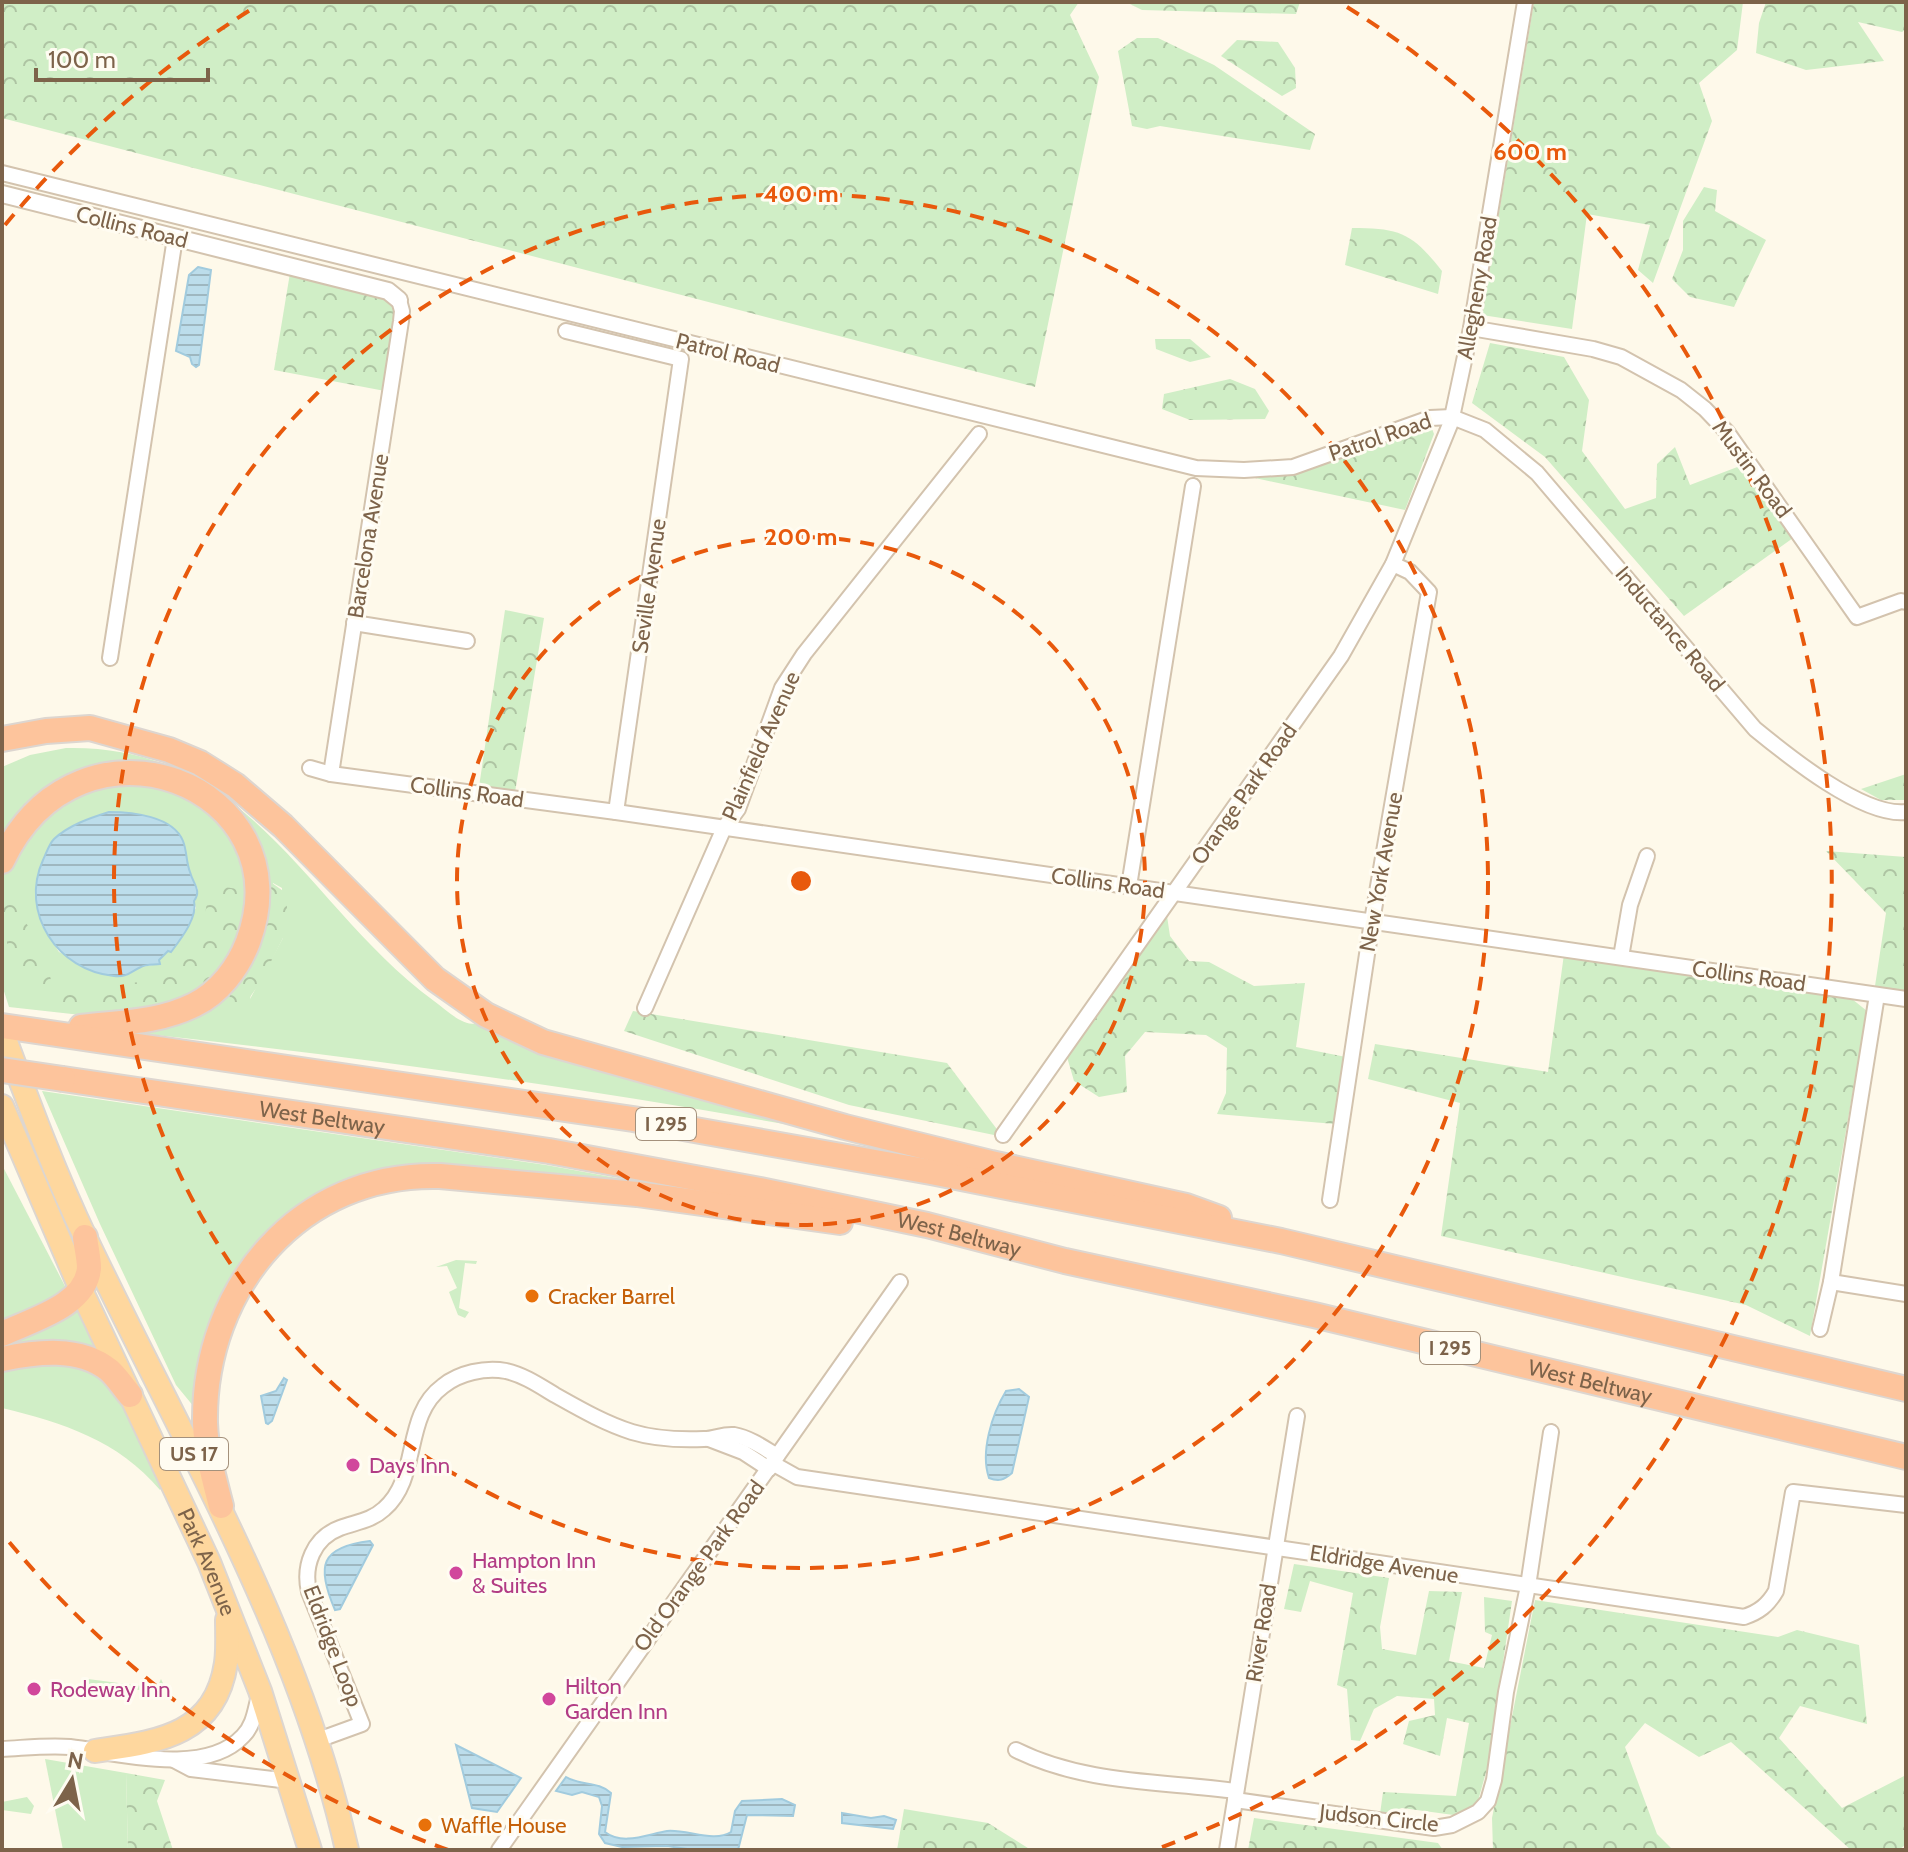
<svg xmlns="http://www.w3.org/2000/svg" width="1908" height="1852" font-family="Cabin,sans-serif">
<defs>
<pattern id="forest-crowns" width="20" height="18" patternUnits="userSpaceOnUse" patternTransform="scale(2)"><rect width="20" height="18" fill="#d0eec6"/><path d="M2 6a3 3 0 1 1 6 0M12 15a3 3 0 1 1 6 0" fill="none" stroke="#aec4a3"/></pattern>
<pattern id="water-rules" width="6" height="5" patternUnits="userSpaceOnUse" patternTransform="scale(2)"><rect width="6" height="5" fill="#bcddeb"/><path d="M0 2.5h6" fill="none" stroke="#9eb7c0"/></pattern>
</defs>
<rect width="100%" height="100%" fill="#fef9ea"/>
<g fill="#d0eec6" fill-rule="evenodd">
<path d="M 66,748 C 252,744 306,907 434,1001 C 447,1010 459,1024 475,1024 L 537,1048 L 806,1128 C 584,1088 361,1057 137,1033 L 191,1012 L 258,924 L 226,808 L 104,769 L 2,851 L 2,767 L 30,755 ZM 273,883 L 282,888 L 283,938 L 250,999 L 261,932 Z"/>
<path d="M 155,779 L 219,816 L 245,865 L 246,922 L 212,982 L 180,1002 L 99,1017 L 9,1007 L 2,985 L 2,871 L 23,834 L 81,788 ZM 182,840 L 190,873 L 198,889 L 194,901 L 196,908 L 173,947 L 159,960 L 159,964 L 141,967 L 125,976 L 113,976 L 59,952 L 42,926 L 36,889 Z"/>
<polygon points="42,1091 546,1165 628,1180 626,1188 405,1171 270,1237 199,1413 176,1385 100,1224"/>
<polygon points="2,1165 66,1288 66,1292 2,1326"/>
<polygon points="456,1260 477,1261 476,1264 465,1263 459,1308 469,1312 465,1318 458,1315 449,1292 457,1288 447,1266 436,1267"/>
<path d="M 75,1305 L 162,1487 L 160,1490 C 118,1440 63,1423 2,1408 L 2,1339 Z"/>
<polygon points="88,1679 157,1688 161,1679 168,1694 97,1684 90,1693 84,1691 85,1681"/>
<polygon points="45,1759 126,1773 128,1850 63,1850"/>
<polygon points="27,1797 34,1806 31,1814 2,1810 2,1802"/>
</g>
<g fill="url(#forest-crowns)">
<polygon points="2,2 1079,2 1070,15 1099,77 1035,387 2,118"/>
<polygon points="1126,2 1300,2 1296,14 1142,10"/>
<polygon points="1534,2 1743,2 1737,50 1699,83 1712,121 1653,283 1638,270 1650,225 1587,214 1572,329 1482,315"/>
<polygon points="1766,2 1906,2 1906,29 1902,32 1858,22 1884,61 1806,70 1756,53 1759,23"/>
<polygon points="1137,38 1158,38 1214,65 1315,134 1310,150 1160,126 1147,129 1132,126 1118,51"/>
<polygon points="1237,40 1278,42 1295,68 1296,88 1282,96 1221,56"/>
<polygon points="1704,187 1717,190 1715,211 1766,240 1734,307 1690,297 1672,279 1683,250 1683,221"/>
<path d="M 1352,228 C 1400,228 1412,233 1442,271 L 1438,294 L 1345,265 Z"/>
<polygon points="290,273 377,294 389,303 395,312 385,391 274,370"/>
<polygon points="1155,339 1190,339 1211,357 1190,362 1156,349"/>
<polygon points="1490,343 1564,357 1589,400 1582,451 1625,509 1656,498 1657,464 1675,447 1690,485 1740,466 1793,538 1684,616 1545,457 1472,403"/>
<polygon points="1230,379 1255,389 1269,411 1265,419 1190,420 1162,409 1164,394"/>
<polygon points="1431,426 1434,434 1405,510 1255,478 1302,472"/>
<polygon points="505,610 544,618 515,792 479,787"/>
<polygon points="1906,774 1906,800 1881,800 1861,789"/>
<polygon points="1826,851 1906,857 1906,991 1875,986 1886,913"/>
<polygon points="272,883 286,893 288,923 283,938 260,983 245,1004 235,1007 231,1003 228,990 261,932"/>
<polygon points="225,887 243,890 243,924 228,961 195,992 148,1007 94,1015 46,1009 10,962 2,909 11,901 39,942 54,989 102,992 158,976 198,949 209,893"/>
<polygon points="1167,916 1170,936 1189,961 1209,962 1254,986 1305,983 1296,1047 1346,1057 1335,1124 1217,1114 1226,1093 1227,1048 1206,1035 1145,1032 1125,1056 1127,1092 1099,1097 1074,1081 1067,1057"/>
<polygon points="1564,954 1847,995 1867,1011 1810,1336 1746,1305 1441,1236 1460,1103 1368,1079 1375,1044 1548,1072"/>
<polygon points="633,1011 947,1063 999,1132 994,1135 849,1105 624,1031"/>
<polygon points="1294,1564 1389,1578 1380,1627 1382,1649 1416,1655 1429,1591 1462,1592 1449,1661 1484,1668 1492,1635 1485,1632 1484,1597 1512,1601 1488,1765 1478,1801 1461,1816 1402,1808 1380,1814 1383,1792 1456,1796 1469,1723 1447,1718 1440,1756 1403,1744 1409,1721 1435,1715 1434,1699 1397,1696 1374,1709 1360,1741 1351,1740 1347,1689 1337,1685 1353,1593 1310,1581 1301,1612 1284,1609"/>
<polygon points="1535,1600 1778,1637 1797,1630 1859,1645 1867,1724 1800,1706 1779,1738 1842,1808 1906,1775 1906,1844 1899,1850 1851,1850 1731,1742 1699,1757 1645,1723 1625,1747 1657,1834 1673,1850 1493,1850 1492,1818"/>
<polygon points="126,1773 165,1780 157,1801 173,1850 128,1850"/>
<polygon points="904,1809 988,1823 1031,1850 897,1850"/>
<polygon points="1254,1818 1438,1843 1443,1850 1248,1850"/>
</g>
<g fill="url(#water-rules)" stroke="#a1cbde" stroke-width="2">
<polygon points="198,267 211,270 199,365 196,367 192,364 190,357 176,351 189,275"/>
<path d="M 109,812 C 132,812 173,816 183,841 C 187,851 186,862 190,872 C 193,884 202,890 194,901 C 198,918 180,940 171,952 L 168,951 L 159,960 L 160,964 C 155,965 146,964 141,967 C 131,971 127,978 114,976 C 58,971 19,913 43,860 C 46,854 49,844 54,839 C 69,825 90,818 109,812 Z"/>
<polygon points="284,1378 287,1380 272,1421 268,1424 266,1423 261,1396 276,1391"/>
<path d="M 1019,1389 L 1029,1397 L 1012,1473 C 1004,1480 999,1482 989,1478 C 980,1452 992,1414 1006,1391 Z"/>
<path d="M 370,1541 L 373,1545 L 340,1609 L 335,1610 C 316,1566 320,1547 370,1541 Z"/>
<polygon points="456,1745 521,1778 497,1812 472,1808"/>
<path d="M 566,1777 C 581,1786 598,1781 611,1793 L 605,1832 C 623,1846 648,1834 667,1831 C 687,1829 714,1843 731,1832 L 735,1811 L 742,1801 L 782,1799 L 795,1805 L 793,1816 L 747,1815 L 738,1850 L 694,1850 L 667,1846 L 622,1847 L 605,1843 L 599,1834 L 602,1806 L 599,1797 L 582,1792 L 572,1795 L 556,1791 Z"/>
<polygon points="842,1813 871,1818 884,1816 896,1820 893,1829 842,1823"/>
</g>
<g fill="none" stroke-linecap="round" stroke-linejoin="round">
<g stroke="#d3c3ae" stroke-width="18">
<g id="minor">
<path d="M 2,173 L 1196,468 L 1244,470 L 1293,467 L 1430,418 L 1452,417 L 1485,430 L 1537,473 L 1755,729 C 1788,756 1863,817 1906,812"/>
<polyline points="1471,328 1593,349 1621,357 1681,390 1705,409 1727,432 1857,617 1901,601 1906,602"/>
<polyline points="566,331 681,359 616,812"/>
<polyline points="354,623 467,641"/>
<polyline points="110,658 175,238"/>
<polyline points="310,768 331,774 616,812 1906,999"/>
<polyline points="331,774 401,321 402,311 399,300"/>
<polyline points="1129,886 1193,486"/>
<polyline points="1621,957 1630,905 1647,856"/>
<polyline points="645,1008 724,828 738,809 782,688 804,654 979,434"/>
<polyline points="1003,1135 1341,656 1393,564 1451,422 1471,328 1525,2"/>
<polyline points="1330,1200 1372,921 1429,592 1410,572 1393,564"/>
<polyline points="1831,1282 1906,1294"/>
<polyline points="1820,1329 1831,1282 1877,995"/>
<polyline points="709,1439 743,1452 769,1469"/>
<path d="M 772,1463 L 797,1477 L 1744,1617 C 1759,1612 1768,1605 1776,1591 L 1793,1492 L 1906,1505"/>
<path d="M 318,1740 L 362,1724 L 309,1592 C 303,1566 313,1538 340,1528 C 356,1522 371,1521 384,1509 C 421,1477 402,1416 443,1386 C 459,1373 485,1367 506,1371 C 524,1375 540,1386 555,1395 C 580,1409 604,1423 632,1432 C 655,1439 680,1440 704,1439 C 715,1439 722,1434 734,1435 C 750,1438 764,1448 777,1456"/>
<path d="M 2,1749 C 24,1748 48,1745 70,1747 C 119,1753 205,1777 243,1736 C 254,1725 255,1710 259,1696"/>
<path d="M 1016,1750 C 1084,1784 1162,1781 1236,1791"/>
<polyline points="174,1760 191,1769 289,1781"/>
<polyline points="1235,1800 1434,1828 1452,1825 1478,1812 1488,1801 1494,1780 1506,1692 1528,1586 1551,1432"/>
<polyline points="499,1850 900,1282"/>
<polyline points="1227,1850 1297,1416"/>
</g>
</g>
<g stroke="#d3c3ae" stroke-width="20">
<polyline id="tertiary" points="2,194 388,291 399,300"/>
</g>
<g stroke="#ddd6d0" stroke-width="26">
<g id="trunk">
<path d="M 2,1031 C 28,1101 54,1172 86,1239 C 181,1439 298,1631 347,1850"/>
<path id="s1" d="M 2,1106 L 81,1290 L 209,1562 L 260,1691 L 310,1850"/>
<path d="M 95,1751 C 155,1742 215,1737 226,1663 C 228,1649 227,1634 227,1620"/>
</g>
</g>
<g stroke="#ddd6d0" stroke-width="28">
<g id="motorway">
<polyline points="2,739 46,731 90,728 169,750 200,763 235,785 283,826 435,979 486,1015 543,1042 845,1127 991,1163 1186,1206 1219,1218"/>
<path d="M 2,861 C 80,696 306,786 248,942 C 238,968 219,993 194,1005 C 157,1023 120,1022 81,1027"/>
<polyline points="2,1026 633,1119 931,1172 1281,1241 1906,1389"/>
<path id="s2" d="M 63,1079 L 549,1151 L 760,1190 L 927,1225 L 1065,1261 L 1314,1315 L 1906,1457"/>
<path d="M 2,1334 C 31,1320 86,1306 89,1268 C 89,1258 86,1247 85,1237"/>
<path d="M 2,1359 C 36,1352 79,1346 109,1370 C 117,1377 123,1387 130,1395"/>
<path d="M 221,1506 C 214,1479 206,1451 205,1423 C 203,1287 300,1172 440,1176 L 637,1194 L 840,1222"/>
</g>
</g>
<use href="#minor" stroke="#fff" stroke-width="14"/>
<use href="#tertiary" stroke="#fff" stroke-width="16"/>
<use href="#trunk" stroke="#fed79e" stroke-width="22"/>
<use href="#motorway" stroke="#fdc49c" stroke-width="24"/>
<g stroke="#ddd6d0" stroke-width="28" stroke-linecap="butt">
<polyline id="motorway-bridge" points="2,1070 63,1079"/>
</g>
<use href="#motorway-bridge" stroke="#fdc49c" stroke-width="24"/>
</g>
<g fill="none" stroke="#e8590c" stroke-width="4" stroke-dasharray="14 10">
<circle cx="801" cy="881" r="344"/>
<circle cx="801" cy="881" r="687"/>
<path d="M448 1850A1031 1031 0 0 1 5 1537M5 225A1031 1031 0 0 1 255 7M1347 7A1031 1031 0 0 1 1154 1850"/>
</g>
<g fill="#e8710a" stroke="#fffcf2" stroke-width="3">
<circle cx="532" cy="1296" r="8"/>
<circle cx="425" cy="1825" r="8"/>
</g>
<g fill="#d1479c" stroke="#fffcf2" stroke-width="3">
<circle cx="353" cy="1465" r="8"/>
<circle cx="456" cy="1573" r="8"/>
<circle cx="34" cy="1689" r="8"/>
<circle cx="549" cy="1699" r="8"/>
</g>
<g text-anchor="middle" dominant-baseline="central" stroke-width="6" stroke-linejoin="round" paint-order="stroke">
<g fill="#fffcf2" stroke="#a4917c" stroke-width="2">
<rect x="636" y="1108" width="60" height="32" rx="6"/>
<rect x="1420" y="1332" width="60" height="32" rx="6"/>
<rect x="160" y="1438" width="68" height="32" rx="6"/>
</g>
<g font-size="20" font-weight="bold" fill="#7d634a">
<text x="666" y="1124">I 295</text>
<text x="1450" y="1348">I 295</text>
<text x="194" y="1454">US 17</text>
</g>
<g font-size="22" fill="#7d634a" stroke="#fffcf2">
<text transform="translate(132 227) rotate(14)">Collins Road</text>
<text transform="translate(1477 288) rotate(-80)">Allegheny Road</text>
<text transform="translate(728 353) rotate(14)">Patrol Road</text>
<text transform="translate(1380 437) rotate(-19)">Patrol Road</text>
<text transform="translate(1752 469) rotate(53)">Mustin Road</text>
<text transform="translate(368 536) rotate(-81)">Barcelona Avenue</text>
<text transform="translate(649 586) rotate(-82)">Seville Avenue</text>
<text transform="translate(1670 629) rotate(50)">Inductance Road</text>
<text transform="translate(761 746) rotate(-66)">Plainfield Avenue</text>
<text transform="translate(467 792) rotate(8)">Collins Road</text>
<text transform="translate(1244 794) rotate(-55)">Orange Park Road</text>
<text transform="translate(1381 872) rotate(-80)">New York Avenue</text>
<text transform="translate(1108 883) rotate(8)">Collins Road</text>
<text transform="translate(1749 976) rotate(8)">Collins Road</text>
<text stroke="none"><textPath href="#s2" startOffset="262">West Beltway</textPath></text>
<text stroke="none"><textPath href="#s2" startOffset="910">West Beltway</textPath></text>
<text stroke="none"><textPath href="#s2" startOffset="1558">West Beltway</textPath></text>
<text stroke="none"><textPath href="#s1" startOffset="500">Park Avenue</textPath></text>
<text transform="translate(1384 1564) rotate(9)">Eldridge Avenue</text>
<text transform="translate(699 1566) rotate(-54)">Old Orange Park Road</text>
<text transform="translate(1261 1633) rotate(-81)">River Road</text>
<text transform="translate(333 1646) rotate(69)">Eldridge Loop</text>
<text transform="translate(1379 1818) rotate(6)">Judson Circle</text>
</g>
<g font-size="22" fill="#c56008" stroke="#fffcf2" text-anchor="start">
<text x="548" y="1296">Cracker Barrel</text>
<text x="441" y="1825">Waffle House</text>
</g>
<g font-size="22" fill="#b23c85" stroke="#fffcf2" text-anchor="start">
<text x="369" y="1465">Days Inn</text>
<text x="472" y="1560">Hampton Inn<tspan x="472" dy="25">&amp; Suites</tspan></text>
<text x="565" y="1686">Hilton<tspan x="565" dy="25">Garden Inn</tspan></text>
<text x="50" y="1689">Rodeway Inn</text>
</g>
</g>
<circle cx="801" cy="881" r="12" fill="#e8590c" stroke="#fffcf2" stroke-width="4"/>
<g font-size="24" text-anchor="middle" font-weight="bold" fill="#e8590c" stroke="#fffcf2" stroke-width="6" stroke-linejoin="round" paint-order="stroke">
<text x="1530" y="160">600 m</text>
<text x="801" y="202">400 m</text>
<text x="801" y="545">200 m</text>
</g>
<rect width="1908" height="1852" fill="none" stroke="#7d634a" stroke-width="8"/>
<g transform="translate(72 1780) rotate(10)" stroke="#fffcf2" stroke-width="6" paint-order="stroke">
<path d="M0-6L14 30L0 20L-14 30Z" fill="#7d634a"/>
<text y="-12" font-size="22" font-weight="bold" text-anchor="middle" fill="#7d634a">N</text>
</g>
<path d="M36 68v12h172v-12" fill="none" stroke="#7d634a" stroke-width="4"/>
<text x="48" y="68" font-size="24" fill="#7d634a" stroke="#fffcf2" stroke-width="6" paint-order="stroke">100 m</text>
</svg>
